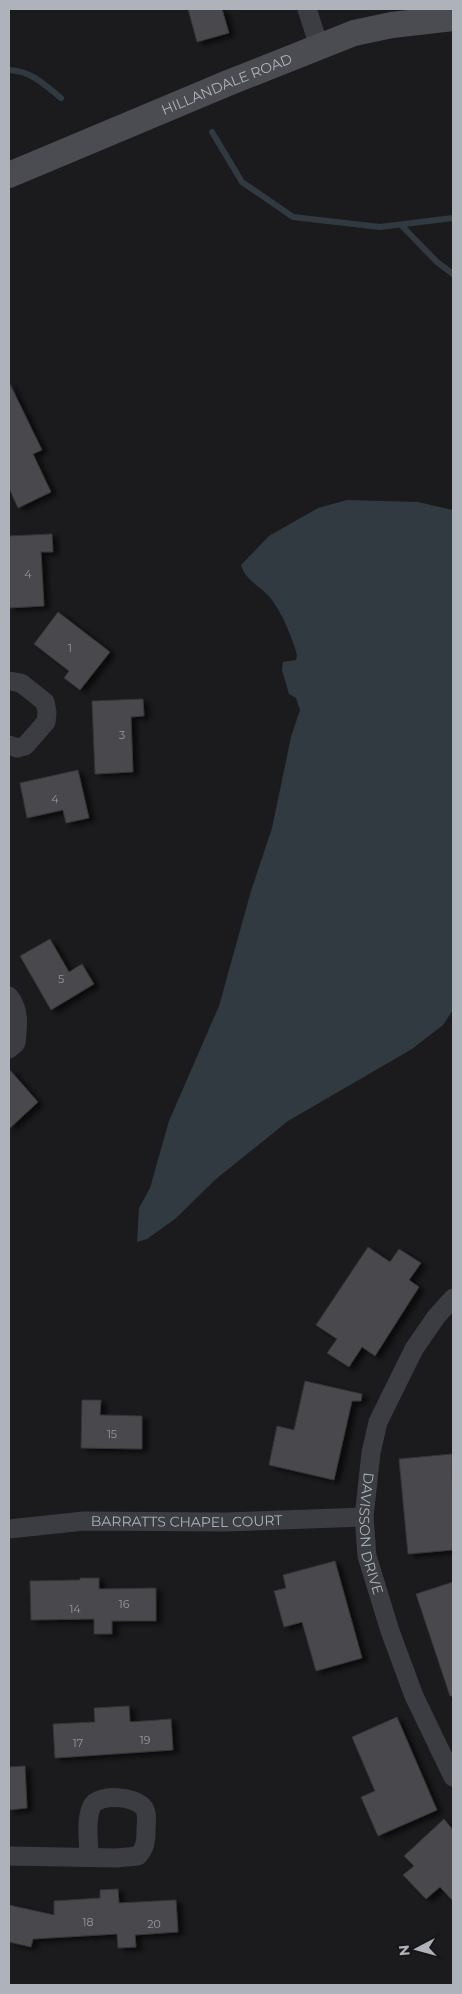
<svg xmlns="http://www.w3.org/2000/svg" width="462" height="1994" font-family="Montserrat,sans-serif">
<defs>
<filter id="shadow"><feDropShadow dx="5.5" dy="3" stdDeviation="2.5" flood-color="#0009"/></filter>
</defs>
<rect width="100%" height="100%" fill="#1b1b1d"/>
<path fill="#313a40" d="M 347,500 L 418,502 L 453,510 L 453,1010 L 443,1025 L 412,1049 L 288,1121 L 216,1179 L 175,1219 L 147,1239 L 137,1242 L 139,1208 L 150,1188 L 169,1121 L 219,1006 L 251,891 L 272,828 L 291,737 L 300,710 L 296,698 L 289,694 L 282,670 L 283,662 L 296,660 L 297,655 C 291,635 284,617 272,600 C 263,587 246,582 241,565 L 269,536 L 318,508 Z"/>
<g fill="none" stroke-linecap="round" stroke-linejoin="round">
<g stroke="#313a40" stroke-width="6">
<path d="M 9,70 C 31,71 44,84 61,98"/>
<polyline points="212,132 242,182 293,217 380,227 453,218"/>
<polyline points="401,225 437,262 453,274"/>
</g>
</g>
<g fill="#48494d" stroke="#353539" filter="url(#shadow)">
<polygon points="188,9 222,9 229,33 197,42"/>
<polygon points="9,382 42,450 33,454 51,492 18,508 9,488"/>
<polygon points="52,534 53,552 41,552 44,606 9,608 9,536"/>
<polygon points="58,612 110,652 80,690 64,678 69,671 34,644"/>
<polygon points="143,699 144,716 131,717 133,772 95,774 92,701"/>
<polygon points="78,770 89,818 66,823 63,810 27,818 20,783"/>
<polygon points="50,939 69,972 82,964 94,984 51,1010 20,956"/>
<polygon points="9,1069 38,1102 9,1129"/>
<polygon points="368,1247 390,1262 399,1249 421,1263 409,1280 419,1287 375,1356 362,1347 349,1367 327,1353 337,1339 316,1325"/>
<polygon points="305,1381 362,1394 361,1401 352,1401 334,1480 269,1465 277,1426 294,1430"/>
<polygon points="82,1400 101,1400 100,1415 142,1416 142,1449 81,1448"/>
<polygon points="452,1454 453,1550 408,1554 399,1459"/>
<polygon points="335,1561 362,1658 316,1671 302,1622 284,1627 274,1591 286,1588 283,1575"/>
<polygon points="80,1578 99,1578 99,1589 156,1588 156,1621 112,1621 112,1634 94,1634 94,1619 31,1620 30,1581 80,1580"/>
<polygon points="453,1582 453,1696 450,1696 416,1594"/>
<polygon points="129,1706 130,1722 171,1719 173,1750 55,1758 53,1724 95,1722 94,1708"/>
<polygon points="397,1717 437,1810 378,1836 361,1797 375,1791 352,1737"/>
<polygon points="25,1766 27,1808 9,1810 9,1767"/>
<polygon points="444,1819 453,1830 453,1901 440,1887 426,1899 403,1875 414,1866 404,1856"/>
<polygon points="118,1889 119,1903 176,1900 178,1932 135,1935 136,1947 118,1948 117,1934 33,1939 31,1947 9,1942 9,1905 54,1915 54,1901 100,1898 100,1890"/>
</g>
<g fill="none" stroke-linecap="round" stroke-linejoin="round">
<g stroke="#3c3d42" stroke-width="19">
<polyline points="307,9 319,46"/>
<polyline points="9,681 21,683 45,702 47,712 46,722 25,746 17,748 9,745"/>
<path d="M 9,996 C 20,1010 18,1025 16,1043 L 9,1049"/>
<path id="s1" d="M 453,1298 L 436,1317 L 414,1349 L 378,1422 L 371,1453 L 364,1517 L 367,1556 L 390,1631 L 414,1696 L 453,1777"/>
<path id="s2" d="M 9,1529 L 84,1521 L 225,1522 L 364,1517"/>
<path d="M 9,1856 L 116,1858 L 138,1856 C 145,1848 146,1842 146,1831 C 146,1824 148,1814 144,1808 C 136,1796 99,1793 92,1806 C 85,1820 89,1842 89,1857"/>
</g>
<path stroke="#4a4c51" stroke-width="26" id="s3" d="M 9,175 L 228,83 L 354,33 L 392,25 L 453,18"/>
</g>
<g text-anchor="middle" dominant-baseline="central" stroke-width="4" stroke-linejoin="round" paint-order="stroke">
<g font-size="11" fill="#9498a0">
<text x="28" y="574">4</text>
<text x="70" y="648">1</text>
<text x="122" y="735">3</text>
<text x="55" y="799">4</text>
<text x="61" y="979">5</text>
<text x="112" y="1434">15</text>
<text x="124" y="1604">16</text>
<text x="75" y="1609">14</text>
<text x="145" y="1740">19</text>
<text x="78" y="1743">17</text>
<text x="88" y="1922">18</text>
<text x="154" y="1924">20</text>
</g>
<g font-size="14" fill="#aeb3bb" stroke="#161618">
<text stroke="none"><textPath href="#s3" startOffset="236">HILLANDALE ROAD</textPath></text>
<text stroke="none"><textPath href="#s2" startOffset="178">BARRATTS CHAPEL COURT</textPath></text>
<text stroke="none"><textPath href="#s1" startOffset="259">DAVISSON DRIVE</textPath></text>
</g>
</g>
<rect width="462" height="1994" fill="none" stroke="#aeb3bb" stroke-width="20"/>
<g transform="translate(417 1949) rotate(264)" stroke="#161618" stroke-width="4" paint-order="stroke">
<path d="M0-4L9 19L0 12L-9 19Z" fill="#aeb3bb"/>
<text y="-8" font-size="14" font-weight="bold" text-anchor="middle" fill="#aeb3bb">N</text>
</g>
</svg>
